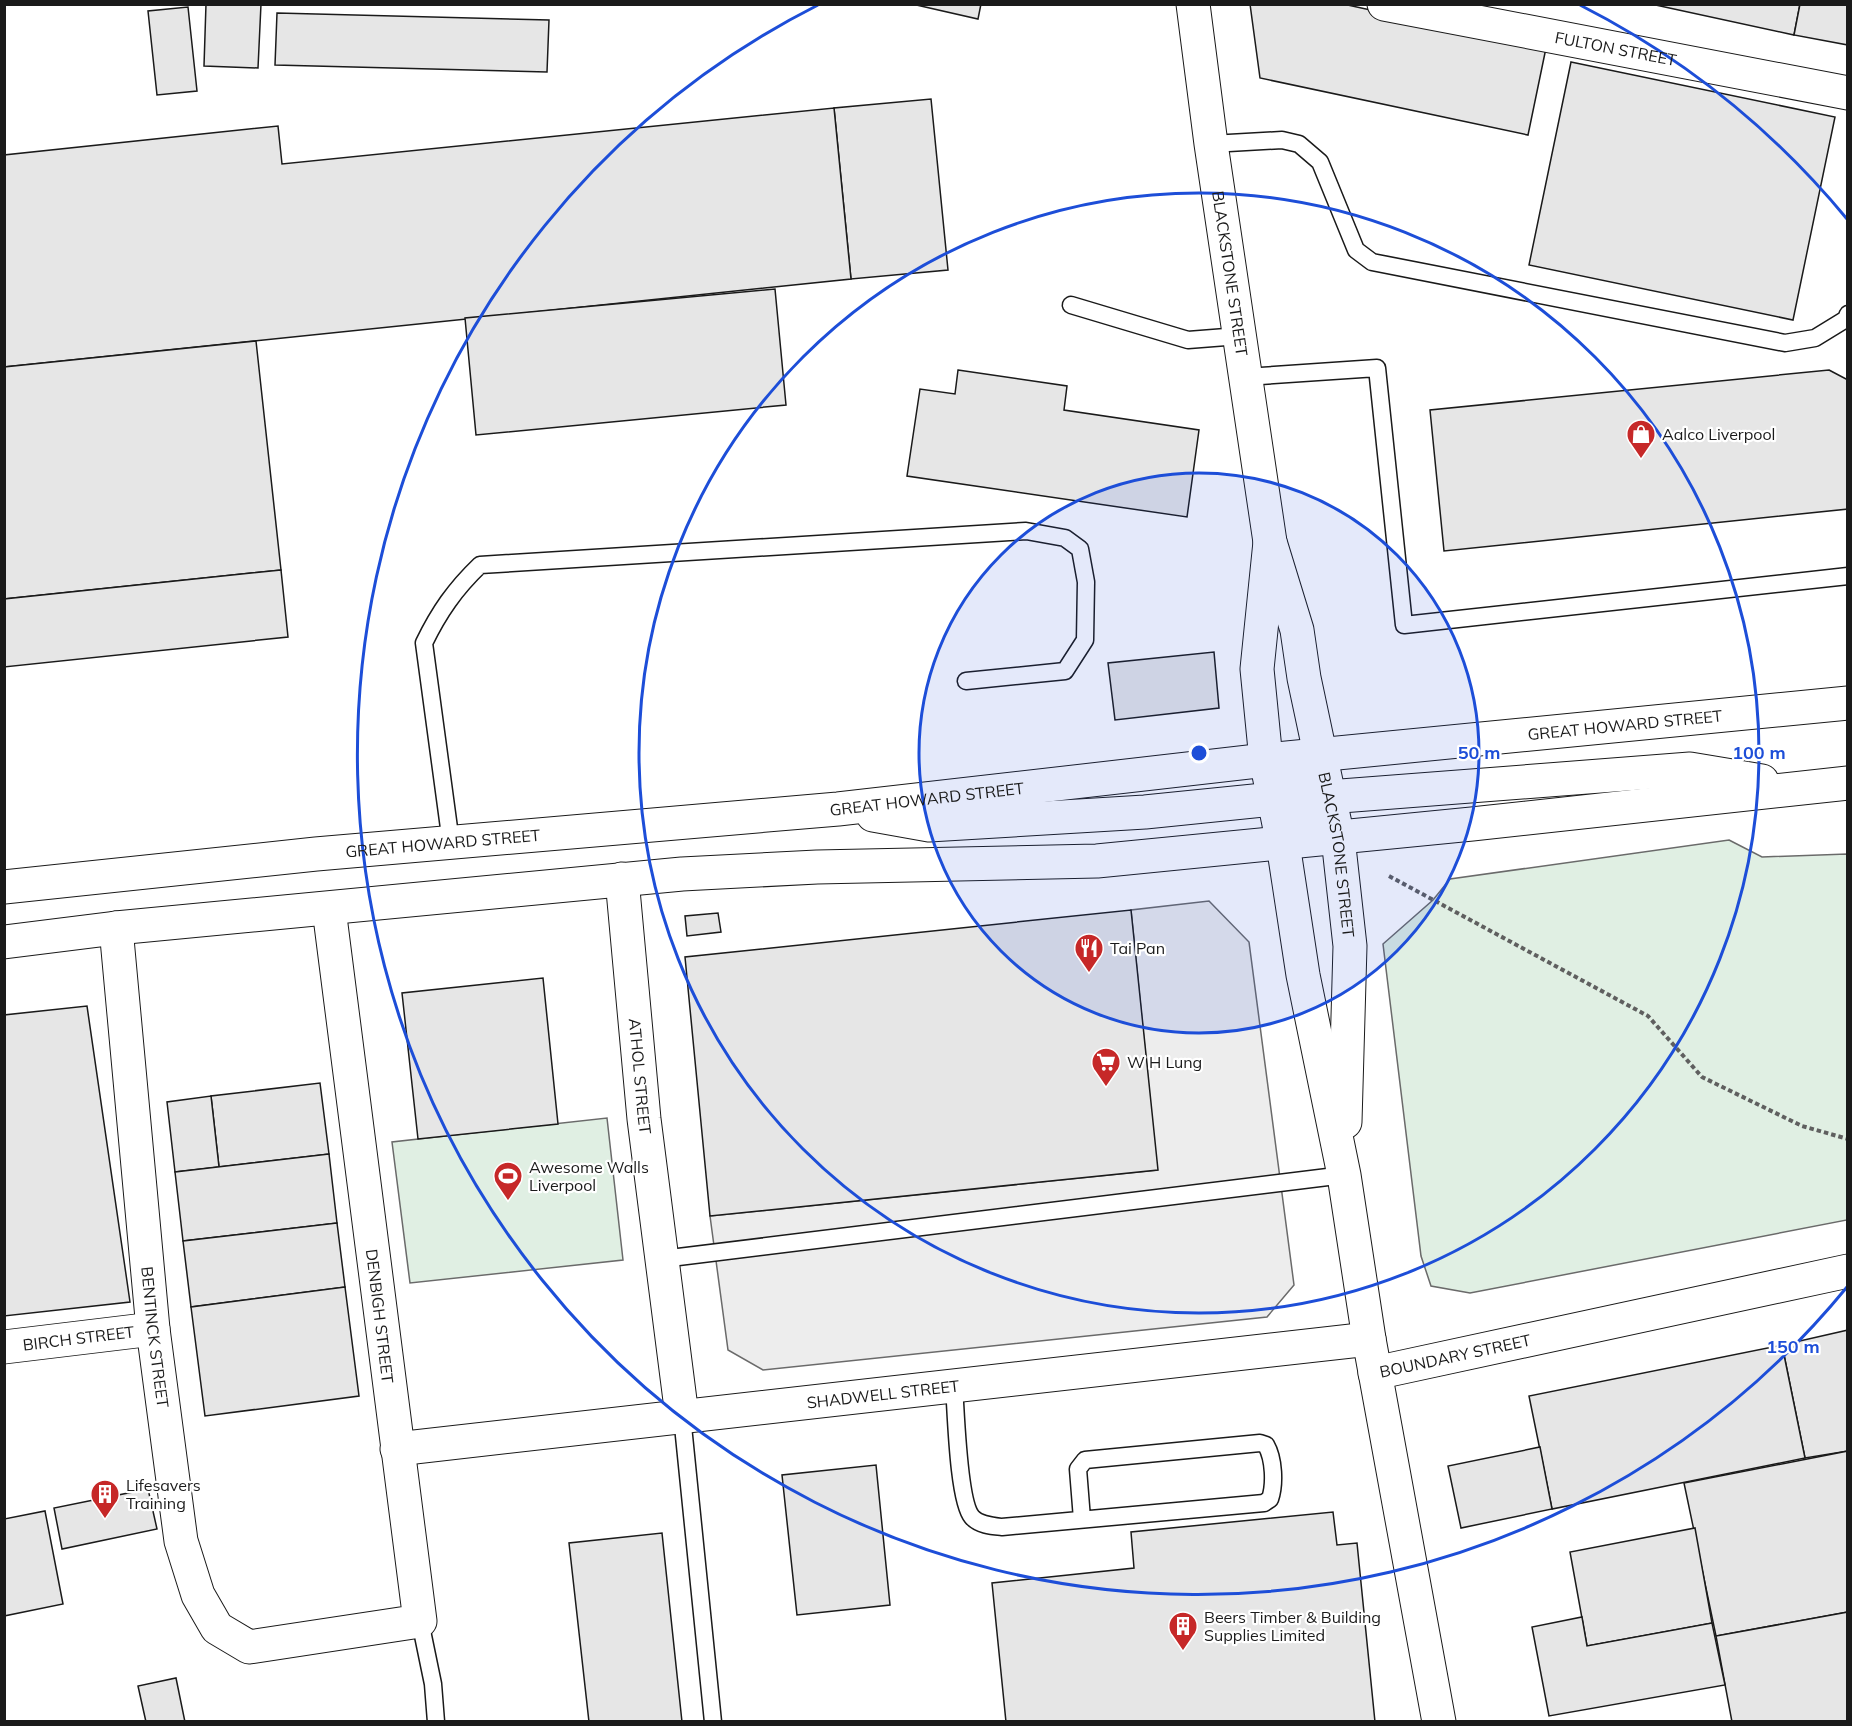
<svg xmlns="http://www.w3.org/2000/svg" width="1852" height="1726" font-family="Mulish,sans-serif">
<rect width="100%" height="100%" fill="#fff"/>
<g fill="#e0efe3" stroke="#6a6a6a" stroke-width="1.5">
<polygon points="1729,840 1762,857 1847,854 1847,1220 1470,1293 1431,1286 1421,1256 1383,944 1433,900 1450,879"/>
<polygon points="607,1118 623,1260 410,1283 392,1142"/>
</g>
<polygon fill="#ededed" stroke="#6a6a6a" stroke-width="1.5" points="1209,901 1249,942 1294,1285 1267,1317 763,1370 728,1350 710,1216 1157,1170 1131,910"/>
<g fill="#e6e6e6" stroke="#1a1a1a" stroke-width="1.5">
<polygon points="206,4 261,4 258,68 204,66"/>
<polygon points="912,4 981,4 978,19"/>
<polygon points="1250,4 1343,4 1546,48 1528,135 1260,78"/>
<polygon points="1651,4 1800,4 1794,35"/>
<polygon points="1800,4 1848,4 1848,45 1794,35"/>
<polygon points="188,7 197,91 157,95 148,11"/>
<polygon points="277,13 549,20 547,72 275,65"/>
<polygon points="1571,62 1835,117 1793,320 1529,265"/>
<polygon points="931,99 948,270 851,279 834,108"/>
<polygon points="834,108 851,279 4,367 4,155 278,126 282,164"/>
<polygon points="775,289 786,405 476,435 465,318"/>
<polygon points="256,341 281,570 4,599 4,367"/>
<polygon points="958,370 1067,386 1064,410 1199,430 1187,517 907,476 920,389 955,394"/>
<polygon points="1829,370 1848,380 1848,509 1444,551 1430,410"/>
<polygon points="281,570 288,637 4,667 4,599"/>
<polygon points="1214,652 1219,708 1115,720 1108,663"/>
<polygon points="1131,910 1158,1170 710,1216 685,957"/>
<polygon points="718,913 721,932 687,936 685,916"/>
<polygon points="543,978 558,1124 418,1139 402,993"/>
<polygon points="87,1006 130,1302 4,1316 4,1015"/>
<polygon points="320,1083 329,1154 219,1167 211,1096"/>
<polygon points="211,1096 219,1167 175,1172 167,1102"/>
<polygon points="329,1154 337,1223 183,1241 175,1172"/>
<polygon points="337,1223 345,1287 191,1307 183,1241"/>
<polygon points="345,1287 359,1396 205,1416 191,1307"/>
<polygon points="1848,1330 1848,1451 1805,1458 1782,1345"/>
<polygon points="1782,1345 1805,1458 1552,1509 1529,1396"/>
<polygon points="1540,1447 1552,1509 1461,1528 1448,1466"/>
<polygon points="1848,1451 1848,1612 1716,1636 1684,1483"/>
<polygon points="876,1465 890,1605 797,1615 782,1475"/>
<polygon points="148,1489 157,1529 62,1549 54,1508"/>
<polygon points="45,1511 63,1604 4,1616 4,1519"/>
<polygon points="1333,1512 1337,1545 1357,1543 1375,1722 1006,1722 992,1583 1134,1568 1131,1532"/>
<polygon points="1695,1528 1712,1623 1587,1646 1570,1552"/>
<polygon points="662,1533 682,1722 589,1722 569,1543"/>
<polygon points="1848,1612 1848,1722 1732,1722 1716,1636"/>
<polygon points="1582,1617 1587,1646 1712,1623 1725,1685 1549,1716 1532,1627"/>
<polygon points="176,1678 185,1722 146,1722 138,1686"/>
</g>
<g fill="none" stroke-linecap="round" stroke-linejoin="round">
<g stroke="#1a1a1a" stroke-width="19">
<g id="lane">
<polyline points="1211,144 1282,140 1299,144 1320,162 1356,250 1372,262 1785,343 1815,338 1846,319 1848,314"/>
<polyline points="1071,305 1188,340 1239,336"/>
<polyline points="1245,377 1377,368 1404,625 1848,576"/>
<path d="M 451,843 L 424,643 C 439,612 455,589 480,565 L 1026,531 L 1065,538 L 1080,549 L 1086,582 L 1085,640 L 1065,671 L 966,681"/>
<polyline points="662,1259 1344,1175"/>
<path d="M 954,1386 C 956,1411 958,1501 972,1517 C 979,1525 992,1526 1002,1527 L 1264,1503 L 1270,1499 C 1275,1484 1274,1459 1266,1445 L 1260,1443 L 1085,1460 L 1078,1469 L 1082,1519"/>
<polyline points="682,1416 713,1722"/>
<polyline points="420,1621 433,1684 436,1722"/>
</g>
</g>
<g stroke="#1a1a1a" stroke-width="35">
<g id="street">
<path id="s1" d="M 1384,4 L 1848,93"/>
<path id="s2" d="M 622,879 L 644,1119 L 682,1416"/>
<path id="s3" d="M 116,928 L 153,1329 L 181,1541 L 198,1595 L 217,1628 L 249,1647 L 420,1621 L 329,909"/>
<path id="s4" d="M 4,1347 L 153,1329"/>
<path id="s5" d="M 1375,1373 L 1848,1271"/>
<path id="s6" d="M 397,1449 L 1369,1339"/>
</g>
</g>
<g stroke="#1a1a1a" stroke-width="35">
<g id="primary">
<path id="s7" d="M 1193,4 L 1211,144 L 1270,542 L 1297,630 L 1304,678 L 1338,838 L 1350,946 L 1345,1122"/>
<polyline points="1270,542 1257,669 1266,760 1283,844 1303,975 1344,1175 1369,1339 1439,1722"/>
</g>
</g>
<g stroke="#1a1a1a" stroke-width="35">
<g id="highway">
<polyline points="1266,760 1328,797 1690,769 1762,781"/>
<polyline points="873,815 929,825 1145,812 1274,799 1338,838"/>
<path id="s8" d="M 4,887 L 316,854 L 838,809 L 1266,760 L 1848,703"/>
<polyline points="4,942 116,928 682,874 817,867 1097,861 1472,824 1848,783"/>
</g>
</g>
<polyline stroke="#5f5f5f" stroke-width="4" stroke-dasharray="4.5 3" stroke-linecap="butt" points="1389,876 1648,1016 1702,1077 1802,1126 1848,1139"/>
<use href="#lane" stroke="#fff" stroke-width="16"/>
<use href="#street" stroke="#fff" stroke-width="33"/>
<use href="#primary" stroke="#fff" stroke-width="33"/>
<use href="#highway" stroke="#fff" stroke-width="33"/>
</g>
<circle cx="1199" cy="753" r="280" fill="#1d4ed8" fill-opacity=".12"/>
<g fill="none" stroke="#1d4ed8" stroke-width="3">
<circle cx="1199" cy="753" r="280"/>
<circle cx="1199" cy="753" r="560"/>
<path d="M1847 1287A840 840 0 1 1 818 5M1580 5A840 840 0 0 1 1847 219"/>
</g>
<defs>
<g id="shop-pin" transform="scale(1.5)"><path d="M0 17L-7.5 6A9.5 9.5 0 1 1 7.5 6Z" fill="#c62828" stroke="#fff"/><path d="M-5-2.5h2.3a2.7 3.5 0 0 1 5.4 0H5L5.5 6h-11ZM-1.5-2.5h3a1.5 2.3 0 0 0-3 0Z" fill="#fff"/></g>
<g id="restaurant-pin" transform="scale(1.5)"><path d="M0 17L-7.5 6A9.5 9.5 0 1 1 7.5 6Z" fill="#c62828" stroke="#fff"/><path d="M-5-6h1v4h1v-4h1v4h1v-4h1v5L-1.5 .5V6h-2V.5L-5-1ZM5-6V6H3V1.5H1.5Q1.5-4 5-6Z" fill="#fff"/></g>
<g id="supermarket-pin" transform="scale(1.5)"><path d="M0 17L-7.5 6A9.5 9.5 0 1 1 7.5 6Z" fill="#c62828" stroke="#fff"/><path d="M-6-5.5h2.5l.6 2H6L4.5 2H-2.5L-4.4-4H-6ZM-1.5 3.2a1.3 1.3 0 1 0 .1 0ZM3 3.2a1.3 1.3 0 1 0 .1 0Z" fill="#fff"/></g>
<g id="stadium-pin" transform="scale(1.5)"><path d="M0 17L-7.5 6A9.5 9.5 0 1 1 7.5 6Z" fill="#c62828" stroke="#fff"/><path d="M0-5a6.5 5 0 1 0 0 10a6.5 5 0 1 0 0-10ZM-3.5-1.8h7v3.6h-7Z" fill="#fff"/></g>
<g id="building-pin" transform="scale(1.5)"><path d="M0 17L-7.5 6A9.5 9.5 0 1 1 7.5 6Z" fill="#c62828" stroke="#fff"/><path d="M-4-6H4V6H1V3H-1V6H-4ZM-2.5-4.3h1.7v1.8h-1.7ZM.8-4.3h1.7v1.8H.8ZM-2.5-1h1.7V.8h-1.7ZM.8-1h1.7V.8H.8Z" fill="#fff"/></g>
</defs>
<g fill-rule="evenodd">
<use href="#shop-pin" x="1641" y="434"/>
<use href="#restaurant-pin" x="1089" y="948"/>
<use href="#supermarket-pin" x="1106" y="1062"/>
<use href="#stadium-pin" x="508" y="1176"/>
<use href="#building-pin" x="105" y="1494"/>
<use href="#building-pin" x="1183" y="1626"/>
</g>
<g text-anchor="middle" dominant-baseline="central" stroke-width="4.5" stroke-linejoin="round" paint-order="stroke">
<g font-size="16" fill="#1a1a1a" stroke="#fff">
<text stroke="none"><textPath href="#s1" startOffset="236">FULTON STREET</textPath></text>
<text stroke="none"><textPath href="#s7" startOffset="272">BLACKSTONE STREET</textPath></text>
<text stroke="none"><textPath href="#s8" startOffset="1629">GREAT HOWARD STREET</textPath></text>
<text stroke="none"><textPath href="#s8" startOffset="927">GREAT HOWARD STREET</textPath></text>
<text stroke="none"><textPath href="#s8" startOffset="441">GREAT HOWARD STREET</textPath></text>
<text stroke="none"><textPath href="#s7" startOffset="864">BLACKSTONE STREET</textPath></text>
<text stroke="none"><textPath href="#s2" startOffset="198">ATHOL STREET</textPath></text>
<text transform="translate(380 1316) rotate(83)">DENBIGH STREET</text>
<text stroke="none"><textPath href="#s3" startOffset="411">BENTINCK STREET</textPath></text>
<text stroke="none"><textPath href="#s4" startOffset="75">BIRCH STREET</textPath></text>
<text stroke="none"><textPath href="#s5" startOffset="82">BOUNDARY STREET</textPath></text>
<text stroke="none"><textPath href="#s6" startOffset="489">SHADWELL STREET</textPath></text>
</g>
<g font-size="16" fill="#1a1a1a" stroke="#fff" text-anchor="start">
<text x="1662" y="434">Aalco Liverpool</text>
<text x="1110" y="948">Tai Pan</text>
<text x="1127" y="1062">W H Lung</text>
<text x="529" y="1167">Awesome Walls<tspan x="529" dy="18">Liverpool</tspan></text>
<text x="126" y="1485">Lifesavers<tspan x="126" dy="18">Training</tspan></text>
<text x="1204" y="1617">Beers Timber &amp; Building<tspan x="1204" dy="18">Supplies Limited</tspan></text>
</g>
</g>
<circle cx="1199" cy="753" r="9" fill="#1d4ed8" stroke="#fff" stroke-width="3"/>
<g font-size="18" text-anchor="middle" font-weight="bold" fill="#1d4ed8" stroke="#fff" stroke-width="4.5" stroke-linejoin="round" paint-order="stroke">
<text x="1479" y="759">50 m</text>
<text x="1759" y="759">100 m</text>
<text x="1793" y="1353">150 m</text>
</g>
<rect width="1852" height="1726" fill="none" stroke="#1a1a1a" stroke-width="12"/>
</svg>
